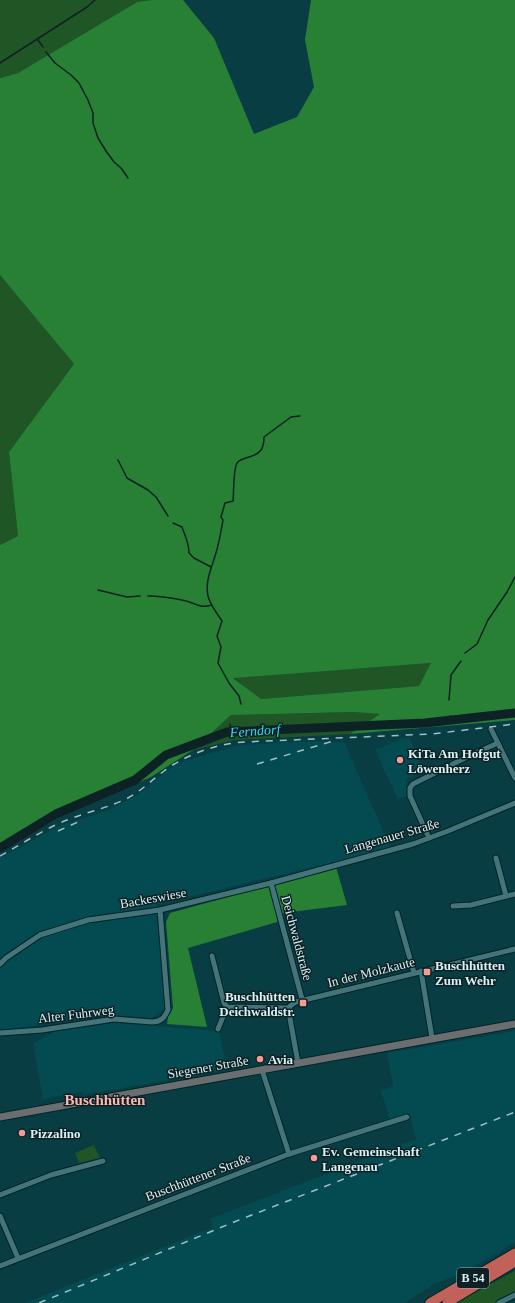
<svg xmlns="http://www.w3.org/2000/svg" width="515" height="1303" font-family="Georgia,serif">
<rect width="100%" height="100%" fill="#083e43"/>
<g fill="#044a51">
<polygon points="403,738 409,738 424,771 405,780 407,785 406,789 406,796 398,799 375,750"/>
<polygon points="325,741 326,743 344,742 390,847 334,862 156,905 165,1009 151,1018 115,1015 0,1030 0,858 59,826 106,811 136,796 173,766 184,761 239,745"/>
<polygon points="115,1023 219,1031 227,1070 83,1095 82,1092 43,1099 33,1044 55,1031"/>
<polygon points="515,1031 515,1242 493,1256 456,1276 436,1283 405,1303 25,1303 213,1227 210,1219 416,1139 409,1113 390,1119 381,1091 393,1086 387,1053"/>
</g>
<g fill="#205526">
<polygon points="0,0 151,0 137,2 18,73 0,78"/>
<polygon points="0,275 74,364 9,452 18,536 0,545"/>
<polygon points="432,663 419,686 260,699 233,677"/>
<polygon points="353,712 380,714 350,734 234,740 193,750 231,715"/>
<polygon points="94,1145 100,1158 79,1163 75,1153"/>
<polygon points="515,1271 515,1292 496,1303 455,1303"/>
</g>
<g fill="#278034" fill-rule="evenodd">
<path d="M 151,0 L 183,0 L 214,38 L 254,134 L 297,117 L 314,87 L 305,40 L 311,0 L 515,0 L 515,720 L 350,734 L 380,714 L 353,712 L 231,715 L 193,750 L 151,777 L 58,818 L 0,852 L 0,545 L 18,536 L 9,452 L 74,364 L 0,275 L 0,78 L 18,73 L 137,2 ZM 431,663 L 419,686 L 261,699 L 233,678 Z"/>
<polygon points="336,867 347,905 283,913 284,920 188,948 207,1027 167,1024 168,1017 173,1008 166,922 170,913"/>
</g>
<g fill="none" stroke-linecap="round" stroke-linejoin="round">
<g stroke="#0d2225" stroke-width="1.5">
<polyline points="38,40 43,47"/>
<polyline points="46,52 55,63 71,75 79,83 88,100 93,113 93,123 98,138 106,151 114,162 121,168 128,178"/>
<polyline points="0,63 87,7 95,0"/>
<polyline points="118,460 127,478 148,490 156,497 168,516"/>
<path d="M 173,523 L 182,527 C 185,536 189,543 189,553 L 194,558 L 211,567"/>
<polyline points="98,590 127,597 140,596"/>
<path d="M 148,596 C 159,596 172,598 182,600 C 195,602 198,609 212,605"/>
<polyline points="465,653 477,644 488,620 507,592 515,577"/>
<polyline points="449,700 451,675 461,661"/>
<path d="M 241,704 L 239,696 L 229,683 L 218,663 L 221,647 L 217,636 L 222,621 C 217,613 210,605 208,596 C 205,582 211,569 215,556 C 219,544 221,532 223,520 L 221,517 L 225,503 L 233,501 C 234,492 233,471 237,463 C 241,456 255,459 261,450 C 263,447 264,441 264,437 L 291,417 L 300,416"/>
<polyline points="450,716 450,720"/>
<polyline points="230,732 230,724"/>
</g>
<polyline stroke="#0d2225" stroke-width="9" points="0,848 56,814 135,780 166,755 227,732 425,723 515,713"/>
<g stroke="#002327" stroke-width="7">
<g id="street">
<polyline points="491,729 515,778"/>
<polyline points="429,838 410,796 410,788 413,784 471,755 498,743"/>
<polyline points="496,858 506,896"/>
<polyline points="271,883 302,999"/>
<polyline points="453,906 471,905 515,894"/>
<polyline points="397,913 414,973"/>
<polyline points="212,956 224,1003 227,1007 289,1008"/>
<polyline points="0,964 6,958 40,935 88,920 160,910 271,883 413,844 448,831 515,803"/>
<polyline points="421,971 432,1038"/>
<polyline points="218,1029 227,1007"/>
<path d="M 0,1033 L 42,1030 L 114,1019 L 152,1022 C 161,1022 164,1018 168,1010 L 160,910"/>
<polyline points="298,1063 289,1013 290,1006 296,1002 515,949"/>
<polyline points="262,1070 289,1154"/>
<polyline points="0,1195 51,1175 103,1161"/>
<polyline points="0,1216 18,1258"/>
<polyline points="0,1266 289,1154 407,1117"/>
<polyline points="499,1303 515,1295"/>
</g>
</g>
<g stroke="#002327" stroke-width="9">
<polyline id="secondary" points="0,1117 515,1024"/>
</g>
<g stroke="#002327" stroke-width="11">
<g id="highway">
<polyline points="430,1303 515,1253"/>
<polyline points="447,1303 515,1262"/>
</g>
</g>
<use href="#street" stroke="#447479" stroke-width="5"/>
<use href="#secondary" stroke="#6a6e70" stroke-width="7"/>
<use href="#highway" stroke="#c2615a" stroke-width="9"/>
<g stroke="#9fc0c4" stroke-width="1.5" stroke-dasharray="7 7" stroke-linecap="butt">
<polyline points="257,764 333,741"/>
<polyline points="58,831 80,821"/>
<path d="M 0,856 C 22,844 44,829 67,820 C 87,812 108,808 128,798 C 141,791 152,780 164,771 C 187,754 216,744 244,742 L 432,734 L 515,724"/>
<polyline points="39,1303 234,1222 515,1112"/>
</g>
</g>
<g fill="#f59c94" stroke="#0d2124" stroke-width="1.5">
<circle cx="400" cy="760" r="4"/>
<rect x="423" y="968" width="8" height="8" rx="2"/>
<rect x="299" y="999" width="8" height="8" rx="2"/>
<circle cx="260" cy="1059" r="4"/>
<circle cx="22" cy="1133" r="4"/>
<circle cx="314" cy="1158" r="4"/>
</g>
<g text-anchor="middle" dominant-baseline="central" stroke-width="3" stroke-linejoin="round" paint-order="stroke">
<rect fill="#0d2124" stroke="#9bb3b6" stroke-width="1" x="457" y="1268" width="32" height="20" rx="3"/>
<g font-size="12" font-weight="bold" fill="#d8f1f4">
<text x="473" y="1278">B 54</text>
</g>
<g font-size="13" font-weight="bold" fill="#d8f1f4" stroke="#0d2124" text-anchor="start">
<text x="408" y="753">KiTa Am Hofgut<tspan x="408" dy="15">Löwenherz</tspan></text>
<text x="435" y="965">Buschhütten<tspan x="435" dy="15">Zum Wehr</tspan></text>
<text x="295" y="996" text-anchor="end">Buschhütten<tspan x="295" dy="15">Deichwaldstr.</tspan></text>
<text x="268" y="1059">Avia</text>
<text x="30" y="1133">Pizzalino</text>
<text x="322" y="1151">Ev. Gemeinschaft<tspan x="322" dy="15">Langenau</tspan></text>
</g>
<g font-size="13" fill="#d8f1f4" stroke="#0d2124">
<text transform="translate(392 836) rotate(-16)">Langenauer Straße</text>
<text transform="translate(153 898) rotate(-10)">Backeswiese</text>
<text transform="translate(297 938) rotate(75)">Deichwaldstraße</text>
<text transform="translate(371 972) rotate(-14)">In der Molzkaute</text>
<text transform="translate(76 1014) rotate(-7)">Alter Fuhrweg</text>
<text transform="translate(208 1067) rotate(-10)">Siegener Straße</text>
<text transform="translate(198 1177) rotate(-21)">Buschhüttener Straße</text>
</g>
<g font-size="14" font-style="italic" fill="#27def0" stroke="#0d2124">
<text transform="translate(255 731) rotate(-4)">Ferndorf</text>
</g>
<g font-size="15" font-weight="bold" fill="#fbb7b0" stroke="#0d2124">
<text x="105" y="1100">Buschhütten</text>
</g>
</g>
</svg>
